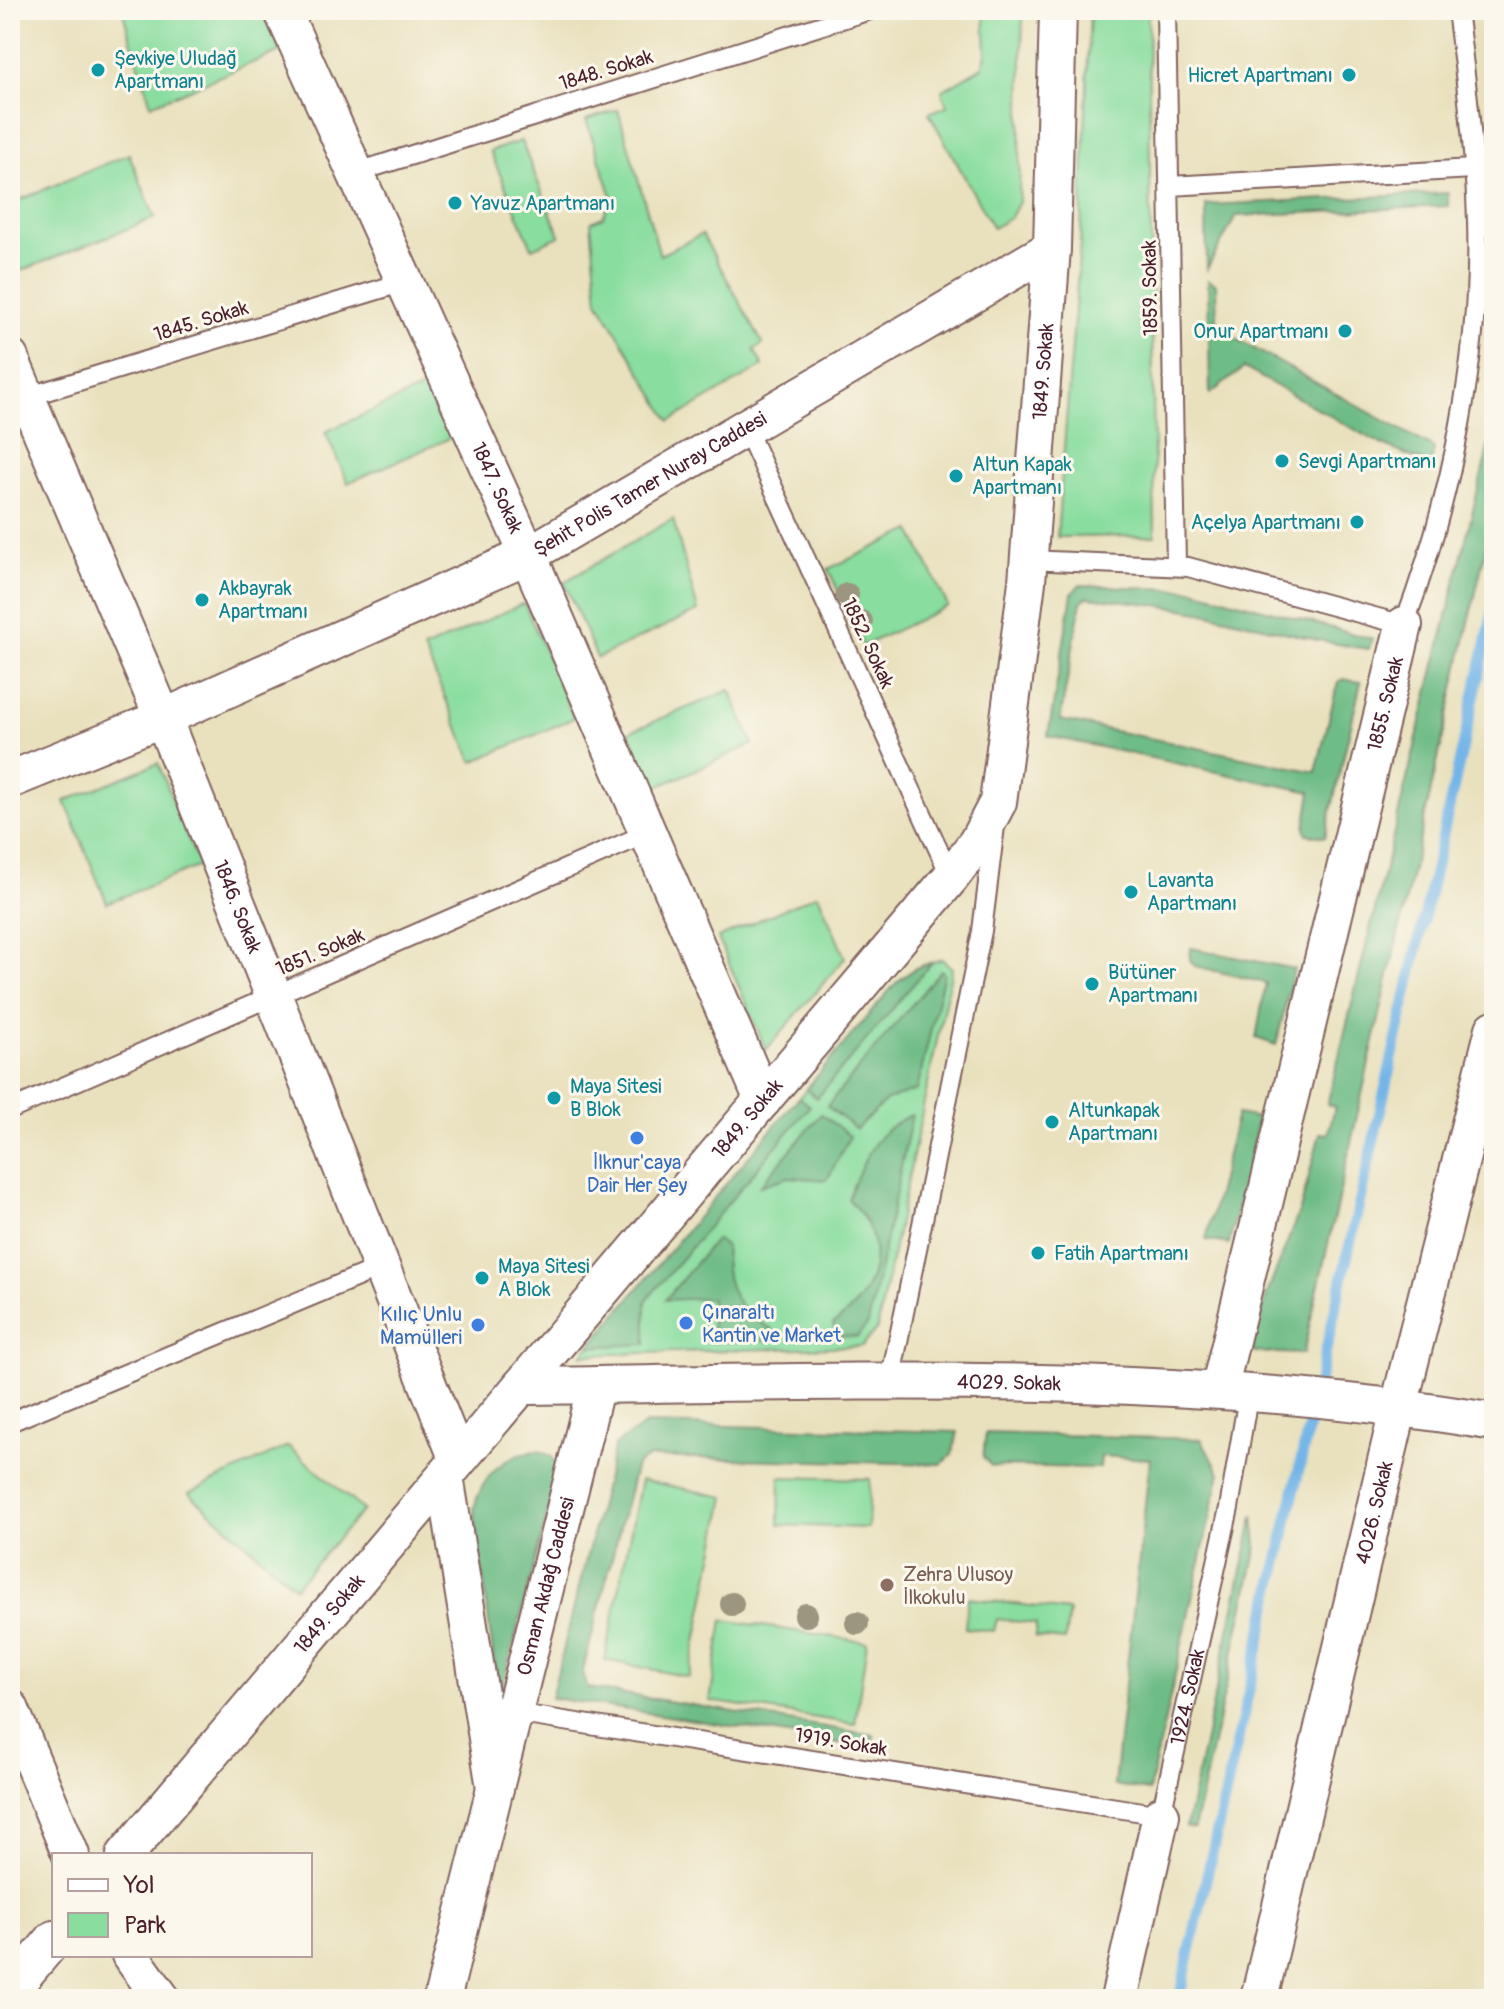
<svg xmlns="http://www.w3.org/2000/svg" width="1504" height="2009" font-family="Pangolin,sans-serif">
<rect width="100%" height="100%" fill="#fbf7ec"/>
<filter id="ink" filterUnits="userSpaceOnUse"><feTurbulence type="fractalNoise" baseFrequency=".0125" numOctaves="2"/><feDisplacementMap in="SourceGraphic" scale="16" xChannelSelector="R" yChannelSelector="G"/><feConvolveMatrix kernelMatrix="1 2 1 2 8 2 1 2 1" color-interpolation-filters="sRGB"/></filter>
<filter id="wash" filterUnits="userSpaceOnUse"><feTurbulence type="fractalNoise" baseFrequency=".006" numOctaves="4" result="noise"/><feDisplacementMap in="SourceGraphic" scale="32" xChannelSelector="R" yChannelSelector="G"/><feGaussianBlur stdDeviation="1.8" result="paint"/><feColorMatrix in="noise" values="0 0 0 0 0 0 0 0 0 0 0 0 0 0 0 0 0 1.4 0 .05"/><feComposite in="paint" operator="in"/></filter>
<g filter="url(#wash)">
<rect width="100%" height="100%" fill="#e9e1be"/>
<g fill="#88dd9f" stroke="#697e65" stroke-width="2">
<polygon points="122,10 262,10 281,51 151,105"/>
<polygon points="984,10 1023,10 1019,202 1011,217 993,228 929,113 947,106 942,91 982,67 986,55"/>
<polygon points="1090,10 1148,10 1155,536 1057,537 1081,232"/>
<polygon points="618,110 660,255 702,234 763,344 754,350 763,366 670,421 598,301 591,222 603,217 612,196 586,120"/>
<polygon points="521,141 560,236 532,248 490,151"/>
<polygon points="129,154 155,218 10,275 10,204"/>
<polygon points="431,384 455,436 348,483 325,432"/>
<polygon points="673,519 698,611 597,658 564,582"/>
<polygon points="911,530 948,606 863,646 828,569"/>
<polygon points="524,603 574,718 473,762 424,649"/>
<polygon points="730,690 753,744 653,789 629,732"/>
<polygon points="158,763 199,866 107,903 65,801"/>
<polygon points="818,894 845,958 766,1050 718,938"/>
<polygon points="942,959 952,968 877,1329 862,1346 582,1355 896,983 914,969"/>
<polygon points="288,1446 363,1510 295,1587 189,1493"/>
<polygon points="780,1477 870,1479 868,1528 779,1525"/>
<polygon points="641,1480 725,1497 689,1677 605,1660"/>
<polygon points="968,1598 1069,1611 1065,1640 1035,1637 1036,1624 997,1619 994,1631 965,1628"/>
<polygon points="723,1620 867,1642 855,1724 710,1701"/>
</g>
<g fill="#6ebc86" stroke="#5c6e58" stroke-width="2">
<polygon points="1448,193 1448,206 1236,216 1207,269 1206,205"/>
<polygon points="1208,280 1216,284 1217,328 1434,448 1431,465 1383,445 1244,368 1210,394"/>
<polygon points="1494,424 1494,509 1487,543 1303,1354 1252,1352 1267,1294 1301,1207 1320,1133 1328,1134 1335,1107 1327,1105"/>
<path d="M 1079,585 L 1194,590 L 1372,639 L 1369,649 C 1316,642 1266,627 1214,615 C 1172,606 1129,601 1087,597 L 1081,602 L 1060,720 L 1316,772 L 1338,682 L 1343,679 L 1361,682 L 1325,837 L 1307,834 L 1305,828 L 1311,792 L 1048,736 L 1072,594 Z"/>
<polygon points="1191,948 1294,969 1276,1045 1256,1038 1266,983 1195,966 1190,961"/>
<polygon points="932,962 817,1098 806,1089 896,983 914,969"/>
<polygon points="941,970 944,973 917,1090 887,1100 856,1129 827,1106"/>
<polygon points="799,1097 810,1106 646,1301 646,1344 589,1347"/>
<polygon points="821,1114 850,1136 827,1180 788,1177 760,1186"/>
<polygon points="1237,1114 1259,1118 1229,1244 1206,1240"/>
<path d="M 912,1115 L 868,1324 L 857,1337 L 836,1336 L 833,1324 C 880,1293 890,1240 848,1199 C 861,1165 875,1128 912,1115 Z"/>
<path d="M 716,1239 L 726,1247 C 722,1286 737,1312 772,1329 L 772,1340 L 712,1342 L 711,1298 L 665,1300 Z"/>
<polygon points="646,1424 958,1432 952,1455 941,1464 650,1457 636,1465 582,1674 588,1688 874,1735 872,1748 551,1698 615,1445"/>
<polygon points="986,1433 1201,1439 1220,1473 1149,1791 1114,1785 1150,1459 1101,1456 1100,1468 991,1466 983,1457"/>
<path d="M 538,1451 L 551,1456 L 559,1469 L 499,1700 L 474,1508 C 483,1475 504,1454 538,1451 Z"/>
<polygon points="1254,1515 1257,1547 1194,1829 1186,1827"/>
</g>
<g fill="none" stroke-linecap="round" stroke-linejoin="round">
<polyline stroke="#73b5e8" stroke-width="11" points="1179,1999 1494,609"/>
</g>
</g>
<g filter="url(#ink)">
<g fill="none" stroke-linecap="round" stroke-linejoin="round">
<g stroke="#82635e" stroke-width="22">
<g id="lane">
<polyline points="1166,10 1176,565"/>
<polyline points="355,173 870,10"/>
<polyline points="1170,186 1473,169"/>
<polyline points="20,399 404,282"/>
<polyline points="745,426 951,877"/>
<path d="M 1028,560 L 1188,567 L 1404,625 C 1451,500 1481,355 1477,221 C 1475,151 1466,80 1457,10"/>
<polyline points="10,1110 648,833"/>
<polyline points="890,1381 982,931 995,826"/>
<polyline points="10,1422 381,1267"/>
<path id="s1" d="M 514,1713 L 1161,1815 L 1229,1508 L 1249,1391"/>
</g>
</g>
<g stroke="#82635e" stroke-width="40">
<g id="street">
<path id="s2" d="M 282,10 L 528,555 L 763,1100"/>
<path id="s3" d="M 10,358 L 163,718 L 458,1460"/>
<path id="s4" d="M 10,780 L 163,718 L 528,555 L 1052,248 L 1058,10"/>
<path id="s5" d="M 521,1386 C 845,1382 1174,1368 1494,1422"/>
<path id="s6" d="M 1219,1390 L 1404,625"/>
<path id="s7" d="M 445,1476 L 495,1788 L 596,1385"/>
<polyline points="10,1708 71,1855"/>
<path id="s8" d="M 125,1855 L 951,877 L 977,842 L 998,802 L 1027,582 L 1052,248"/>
<polyline points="130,1955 162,1999"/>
<polyline points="10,1991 54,1939"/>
<polyline points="442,1999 495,1788"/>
<polyline points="1119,1999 1161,1815"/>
<path id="s9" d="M 1259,1999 L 1399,1406 L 1494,1029"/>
</g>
</g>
<use href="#lane" stroke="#fff" stroke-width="18"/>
<use href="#street" stroke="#fff" stroke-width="36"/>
</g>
<g fill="#9c9680">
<circle cx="847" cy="595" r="12"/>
<circle cx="861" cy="622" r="12"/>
<circle cx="732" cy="1604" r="12"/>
<circle cx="806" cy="1615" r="12"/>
<circle cx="857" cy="1623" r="12"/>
</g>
</g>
<g fill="#0f9aa8" stroke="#fbf7ec" stroke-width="3">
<circle cx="98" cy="70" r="8"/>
<circle cx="1349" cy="75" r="8"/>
<circle cx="455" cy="203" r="8"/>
<circle cx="1345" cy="331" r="8"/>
<circle cx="1282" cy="461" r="8"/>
<circle cx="956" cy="476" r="8"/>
<circle cx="1357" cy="522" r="8"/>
<circle cx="202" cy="600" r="8"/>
<circle cx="1131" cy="892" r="8"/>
<circle cx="1092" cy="984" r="8"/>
<circle cx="554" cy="1098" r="8"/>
<circle cx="1052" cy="1122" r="8"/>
<circle cx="1038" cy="1253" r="8"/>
<circle cx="482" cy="1278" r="8"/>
</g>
<g fill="#3f7fe0" stroke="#fbf7ec" stroke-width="3">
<circle cx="637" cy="1138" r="8"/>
<circle cx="686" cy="1323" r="8"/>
<circle cx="478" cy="1325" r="8"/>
</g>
<circle fill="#8d6e63" stroke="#fbf7ec" stroke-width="3" cx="887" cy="1585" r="8"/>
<g text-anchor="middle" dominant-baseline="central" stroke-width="6" stroke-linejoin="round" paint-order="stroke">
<g font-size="20" fill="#0d838f" stroke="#fbf7ec" text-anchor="start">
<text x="114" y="58">Şevkiye Uludağ<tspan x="114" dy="23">Apartmanı</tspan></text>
<text x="1333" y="75" text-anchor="end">Hicret Apartmanı</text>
<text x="471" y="203">Yavuz Apartmanı</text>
<text x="1329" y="331" text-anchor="end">Onur Apartmanı</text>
<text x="1298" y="461">Sevgi Apartmanı</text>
<text x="972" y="464">Altun Kapak<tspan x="972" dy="23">Apartmanı</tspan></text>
<text x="1341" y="522" text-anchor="end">Açelya Apartmanı</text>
<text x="218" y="588">Akbayrak<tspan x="218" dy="23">Apartmanı</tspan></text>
<text x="1147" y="880">Lavanta<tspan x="1147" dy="23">Apartmanı</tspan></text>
<text x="1108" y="972">Bütüner<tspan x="1108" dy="23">Apartmanı</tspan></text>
<text x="570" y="1086">Maya Sitesi<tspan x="570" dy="23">B Blok</tspan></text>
<text x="1068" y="1110">Altunkapak<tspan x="1068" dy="23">Apartmanı</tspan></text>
<text x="1054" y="1253">Fatih Apartmanı</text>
<text x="498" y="1266">Maya Sitesi<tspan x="498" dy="23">A Blok</tspan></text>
</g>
<g font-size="20" fill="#4a1f2b" stroke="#fbf7ec">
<text transform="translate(606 70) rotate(-17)">1848. Sokak</text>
<text transform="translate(1150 288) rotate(-91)">1859. Sokak</text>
<text transform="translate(201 321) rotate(-17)">1845. Sokak</text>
<text stroke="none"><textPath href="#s8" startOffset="1802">1849. Sokak</textPath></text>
<text stroke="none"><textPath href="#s4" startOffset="706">Şehit Polis Tamer Nuray Caddesi</textPath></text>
<text stroke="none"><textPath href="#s2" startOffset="524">1847. Sokak</textPath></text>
<text transform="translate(868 643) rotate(65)">1852. Sokak</text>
<text stroke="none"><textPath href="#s6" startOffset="706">1855. Sokak</textPath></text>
<text stroke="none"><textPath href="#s3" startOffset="594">1846. Sokak</textPath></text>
<text transform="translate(320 952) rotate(-23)">1851. Sokak</text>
<text stroke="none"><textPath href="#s8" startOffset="964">1849. Sokak</textPath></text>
<text stroke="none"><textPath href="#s5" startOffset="488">4029. Sokak</textPath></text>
<text stroke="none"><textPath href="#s9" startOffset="500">4026. Sokak</textPath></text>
<text stroke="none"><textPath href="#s7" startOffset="524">Osman Akdağ Caddesi</textPath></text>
<text stroke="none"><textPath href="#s8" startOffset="316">1849. Sokak</textPath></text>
<text stroke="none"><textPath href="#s1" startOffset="776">1924. Sokak</textPath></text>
<text transform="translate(841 1742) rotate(9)">1919. Sokak</text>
</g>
<g font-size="20" fill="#366cbe" stroke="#fbf7ec">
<text x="637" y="1162">İlknur'caya<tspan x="637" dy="23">Dair Her Şey</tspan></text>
<text x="702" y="1312" text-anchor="start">Çınaraltı<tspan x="702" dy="23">Kantin ve Market</tspan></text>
<text x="462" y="1314" text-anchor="end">Kılıç Unlu<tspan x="462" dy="23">Mamülleri</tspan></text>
</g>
<g font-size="20" fill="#785e54" stroke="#fbf7ec" text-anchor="start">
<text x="903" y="1574">Zehra Ulusoy<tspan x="903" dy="23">İlkokulu</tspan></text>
</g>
</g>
<rect width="1504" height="2009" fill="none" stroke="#fbf7ec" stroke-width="40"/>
<rect x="52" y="1853" width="260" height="104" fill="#fbf7ec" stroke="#b4a19f" stroke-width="2"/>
<rect x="68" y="1879" width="40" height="12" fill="#ffffff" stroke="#b4a19f" stroke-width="2"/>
<text x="124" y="1893" font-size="24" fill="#4a1f2b">Yol</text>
<rect x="68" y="1913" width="40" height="24" fill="#88dd9f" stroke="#b4a19f" stroke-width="2"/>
<text x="124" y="1933" font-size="24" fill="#4a1f2b">Park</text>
</svg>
